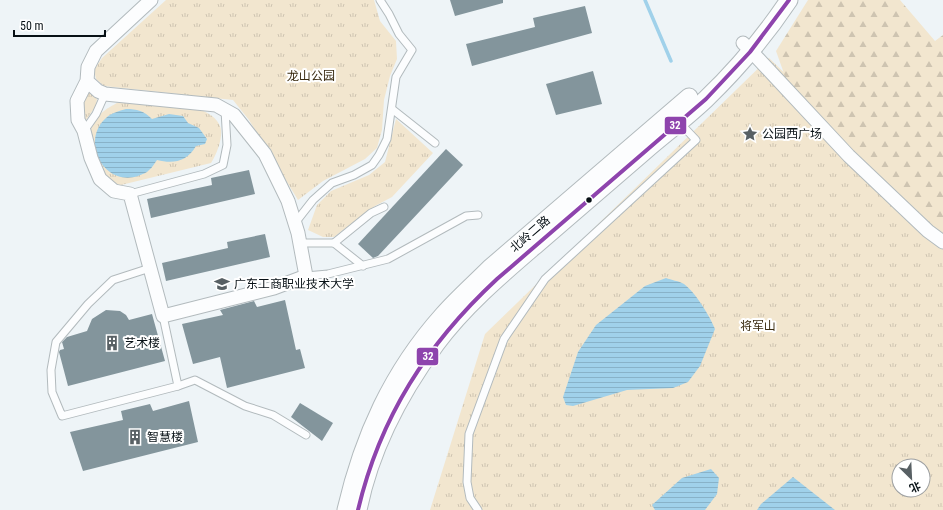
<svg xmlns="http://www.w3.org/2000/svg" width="943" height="510" font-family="'Roboto Condensed','Noto Sans SC',sans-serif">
<defs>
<pattern id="grass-tufts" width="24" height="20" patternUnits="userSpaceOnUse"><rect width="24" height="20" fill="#f2e6cf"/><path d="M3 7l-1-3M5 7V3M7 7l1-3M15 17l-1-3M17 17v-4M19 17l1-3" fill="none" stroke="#cec4b1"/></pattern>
<pattern id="forest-firs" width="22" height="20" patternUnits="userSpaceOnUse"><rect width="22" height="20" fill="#f2e6cf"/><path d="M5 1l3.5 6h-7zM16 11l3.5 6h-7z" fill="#cec4b1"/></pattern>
<pattern id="water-rules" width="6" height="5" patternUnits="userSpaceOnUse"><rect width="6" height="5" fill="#a0d1ea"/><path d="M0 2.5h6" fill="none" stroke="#88b2c8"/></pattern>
</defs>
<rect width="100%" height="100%" fill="#eef4f7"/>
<g fill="url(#grass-tufts)" fill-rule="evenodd">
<polygon points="166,0 374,0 380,21 396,41 397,59 390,76 384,100 382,130 377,148 365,159 323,181 298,200 249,120 233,100 104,86 96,79 94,70 102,58"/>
<path d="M 769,58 L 943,226 L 943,510 L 430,510 L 485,334 ZM 899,466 L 923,466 L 923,490 L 899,490 Z"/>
<polygon points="89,92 97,99 96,106 86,120 82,117 82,107 85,94"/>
<path d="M 119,102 L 199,109 C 206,112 215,116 219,124 C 225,134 217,154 211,163 L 121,185 C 102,182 97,164 93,148 C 92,143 89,137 90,133 C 94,116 105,109 119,102 Z"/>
<polygon points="396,119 433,153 392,197 375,206 334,237 323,237 308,230 317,205 331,191 369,175 385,162"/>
</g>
<polygon fill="url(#forest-firs)" points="808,0 900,0 935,41 943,35 943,242 792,96 776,51"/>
<g fill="url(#water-rules)">
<path d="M 126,109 C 137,109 144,111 152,119 L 169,114 L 183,116 L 188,123 L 199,128 L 207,139 L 205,144 L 196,146 C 187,162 173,164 157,160 C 154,164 152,168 149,170 C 147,173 142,174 138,176 C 104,187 80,141 106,118 C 111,113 119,111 126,109 Z"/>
<path d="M 666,278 C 671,280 679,281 684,284 C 695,292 710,316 715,329 L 700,366 L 688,382 L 673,388 L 627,390 L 573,406 L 566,405 L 563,397 L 578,352 L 596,325 L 645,286 Z"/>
<polygon points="711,469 719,478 717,494 705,510 655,510 652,505 682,478"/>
<polygon points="793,477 835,510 757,510 761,504"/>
</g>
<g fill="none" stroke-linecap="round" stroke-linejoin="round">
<polyline stroke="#a0d1ea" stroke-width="3.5" points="645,0 671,61"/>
</g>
<g fill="#83959c">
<polygon points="450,0 503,0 503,3 455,16"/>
<polygon points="585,6 592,33 472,66 466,44 535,27 533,18"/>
<polygon points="593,71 602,104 556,115 546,84"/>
<polygon points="446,149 463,165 378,256 373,258 358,244"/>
<polygon points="249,170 255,194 151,218 147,199 212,185 211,178"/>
<polygon points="265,234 270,257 166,281 162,263 228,248 227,242"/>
<polygon points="285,300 296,350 300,349 305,368 227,388 220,357 193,364 182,324 223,315 220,310 254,301 257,307"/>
<polygon points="106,310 120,311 126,315 129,320 152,314 165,361 68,386 59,352 60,350 64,349 62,342 67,337 87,331 92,319"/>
<polygon points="189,401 198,442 83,471 70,432 123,420 121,411 150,404 153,411"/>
<polygon points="300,403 333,423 322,441 291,417"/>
</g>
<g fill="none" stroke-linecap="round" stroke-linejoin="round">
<g stroke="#b2babd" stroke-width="9">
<g id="service">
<polyline points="392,109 435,143"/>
<polyline points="84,131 96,114 105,94"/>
<polyline points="130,194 204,174 223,165 227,145 225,110"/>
<polyline points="295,223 313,200 332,183 354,175 372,165 379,155 387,139 396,77 412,50 399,34 389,14 380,0"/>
<polyline points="300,243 334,243 363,266"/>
<polyline points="334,243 371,213 384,207"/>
<polyline points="150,268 113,280 88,304 56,342 51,370 52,392 62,416 178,386 163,316"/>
<polyline points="306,276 328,274 388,259 466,216 478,215"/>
<polyline points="178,386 195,380 245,406 273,415 306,435"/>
<polyline points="478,510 470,498 467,482 469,434 504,339 545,279 696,140 679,122"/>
</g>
</g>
<g stroke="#b2babd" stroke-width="15">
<g id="minor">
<polyline points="743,43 751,51 849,156 928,231 943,242"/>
<polyline points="87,81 98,91 105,94 216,105 234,115 265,154 288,201 298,233 306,276 274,288 163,316 130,194 114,191 100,179 91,158 84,131 78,120 77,101 87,81 88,67 96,51 151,0"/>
</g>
</g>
<g stroke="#b2babd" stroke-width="19">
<g id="tertiary">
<path d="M 346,510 C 363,437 392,372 443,315 C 457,299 474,284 490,268 L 689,97"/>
<path d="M 358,510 C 370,450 400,393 436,344 C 464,306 502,274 537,244 C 574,212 610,181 646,150 C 666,133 687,117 706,99 C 737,69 765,36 789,0"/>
</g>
</g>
<use href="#service" stroke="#fcfdfe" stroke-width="7"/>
<use href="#minor" stroke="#fcfdfe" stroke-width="13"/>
<use href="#tertiary" stroke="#fcfdfe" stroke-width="17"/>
<g stroke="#fff" stroke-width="7">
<path id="bus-1" d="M 358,510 C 380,417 427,344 497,279 L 706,99 L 750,52 L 789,0"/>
</g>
<use href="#bus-1" stroke="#8e44ad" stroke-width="4"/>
</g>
<defs>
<g id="sight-bare" transform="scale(1.2)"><path d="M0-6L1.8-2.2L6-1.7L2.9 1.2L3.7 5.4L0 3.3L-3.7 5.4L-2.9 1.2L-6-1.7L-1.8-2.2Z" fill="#586064" stroke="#fff" stroke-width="2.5" paint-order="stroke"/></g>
<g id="university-bare" transform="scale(1.2)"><path d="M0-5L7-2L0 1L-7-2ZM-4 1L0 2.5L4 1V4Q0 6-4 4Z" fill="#586064" stroke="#fff" stroke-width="2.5" paint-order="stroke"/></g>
<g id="building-bare" transform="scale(1.2)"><path d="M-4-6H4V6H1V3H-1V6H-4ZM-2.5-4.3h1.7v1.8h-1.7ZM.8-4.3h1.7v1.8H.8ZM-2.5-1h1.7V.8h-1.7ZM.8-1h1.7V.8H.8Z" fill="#586064" stroke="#fff" stroke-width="2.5" paint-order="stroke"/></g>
</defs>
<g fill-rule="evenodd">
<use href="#sight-bare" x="750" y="134"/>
<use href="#university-bare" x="222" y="284"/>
<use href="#building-bare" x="112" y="343"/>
<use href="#building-bare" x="135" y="437"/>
</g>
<circle fill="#071015" stroke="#fff" stroke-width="1.5" cx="589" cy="200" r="3.5"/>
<g text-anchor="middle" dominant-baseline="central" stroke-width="4" stroke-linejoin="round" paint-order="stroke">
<g font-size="12" fill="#392a10" stroke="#fff">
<text x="311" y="76">龙山公园</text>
<text x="758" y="326">将军山</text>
</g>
<g font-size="12" fill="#071015" stroke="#fff" text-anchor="start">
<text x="762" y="134">公园西广场</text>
<text x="234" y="284">广东工商职业技术大学</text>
<text x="124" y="343">艺术楼</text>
<text x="147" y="437">智慧楼</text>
</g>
<g font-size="12" fill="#071015" stroke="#fff">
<text transform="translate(530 234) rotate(-41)">北岭二路</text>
</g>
</g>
<g stroke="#fff" stroke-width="1.5">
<rect x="664" y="116" width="23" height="19" rx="4" fill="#8e44ad"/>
<rect x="416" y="347" width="23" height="19" rx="4" fill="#8e44ad"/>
</g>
<g font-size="11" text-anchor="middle" font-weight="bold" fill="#fff">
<text x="675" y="129">32</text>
<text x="428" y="360">32</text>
</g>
<g transform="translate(911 478) rotate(156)"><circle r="19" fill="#ffffff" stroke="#9c9fa1"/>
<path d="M0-3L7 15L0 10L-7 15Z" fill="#586064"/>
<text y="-6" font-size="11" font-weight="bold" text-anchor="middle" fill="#071015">北</text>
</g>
<path d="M14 30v6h91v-6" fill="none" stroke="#071015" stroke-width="2"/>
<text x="20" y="30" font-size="12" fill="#071015" stroke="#ffffff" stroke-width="3" paint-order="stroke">50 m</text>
</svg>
